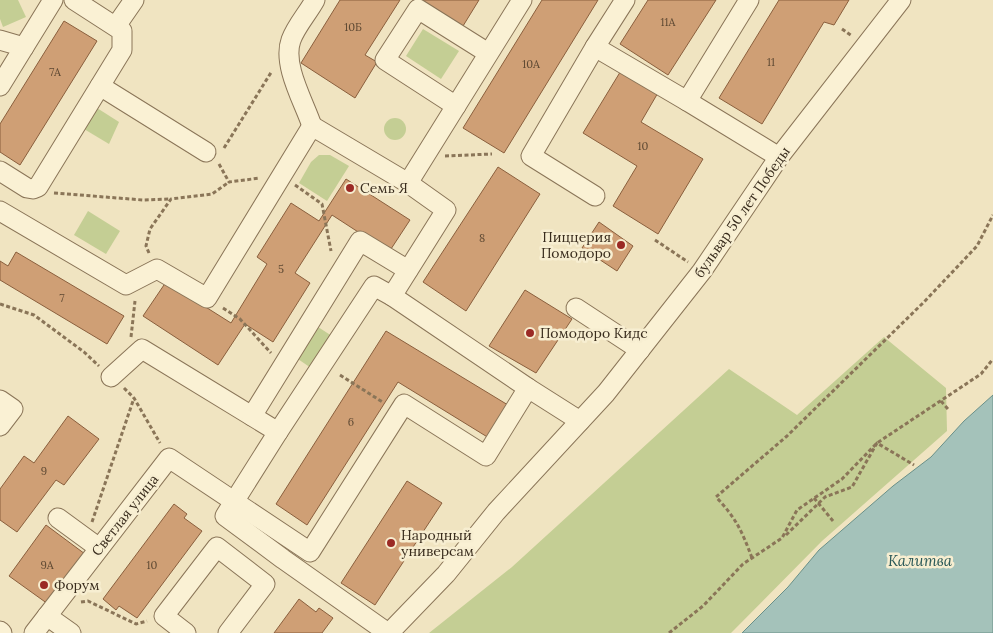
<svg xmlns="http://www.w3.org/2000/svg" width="993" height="633" font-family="Lora,serif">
<rect width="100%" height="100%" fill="#f0e4c1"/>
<g fill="#c4ce94">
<polygon points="0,0 18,0 26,17 3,27 0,19"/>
<polygon points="423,29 459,51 441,79 406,56"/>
<polygon points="97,108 119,122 109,144 84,129"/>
<circle cx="395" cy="129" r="11"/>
<polygon points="319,155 330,155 349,166 327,201 299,183 311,162"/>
<polygon points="88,211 120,231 106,254 74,235"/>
<polygon points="315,325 335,338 314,370 295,357"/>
<polygon points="884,337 946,388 947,431 822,541 731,633 429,633 512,567 729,369 797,415"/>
</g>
<polygon fill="#a4c2ba" stroke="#6a9089" points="993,395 993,633 742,633 788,587 819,550 893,486 931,457 964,421"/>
<g fill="#cf9f75" stroke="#8a5f3d">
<polygon points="340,0 400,0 365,55 377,62 355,98 301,63"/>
<polygon points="422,0 479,0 463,26"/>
<polygon points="542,0 598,0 504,153 463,128"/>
<polygon points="648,0 716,0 668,75 620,44"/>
<polygon points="779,0 849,0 834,25 824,22 762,124 719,98"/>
<polygon points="64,21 97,41 20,165 0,152 0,124"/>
<polygon points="622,69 659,91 641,122 703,159 658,234 613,206 637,166 583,133"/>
<polygon points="498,167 540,194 466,311 423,282"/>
<polygon points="346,179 410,220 389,252 332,215 295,273 310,283 273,342 245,324 218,365 143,316 166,282 231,323 267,264 257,257 291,203 319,221"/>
<polygon points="599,222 633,246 617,271 582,248"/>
<polygon points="16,252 124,316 107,344 0,280 0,261 8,266"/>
<polygon points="525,290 572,319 536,373 489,346"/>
<polygon points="386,331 508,405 489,438 398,382 307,525 276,504"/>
<polygon points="68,416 99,439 64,485 56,480 17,532 0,520 0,489 24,456 34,463"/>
<polygon points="407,481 442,503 375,605 341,583"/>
<polygon points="174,504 187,514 184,518 202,531 137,618 119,606 116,610 103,599"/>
<polygon points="46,525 85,554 48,604 9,576"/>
<polygon points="299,599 316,612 319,608 333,618 322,633 274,633"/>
</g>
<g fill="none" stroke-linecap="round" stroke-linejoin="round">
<g stroke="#8a7558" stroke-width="21">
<g id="minor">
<polyline points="625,0 595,47 687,101 749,0"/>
<polyline points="116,26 134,0"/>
<polyline points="0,40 24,47"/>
<polyline points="0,86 53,0"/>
<polyline points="100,86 206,152"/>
<polyline points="687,101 779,157"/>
<polyline points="456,106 385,60 418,9 488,53"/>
<path d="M 312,126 C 304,102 282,65 291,40 C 296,26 308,13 315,0"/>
<polyline points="0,171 27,188 33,189 38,187 122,50 122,31 74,0"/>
<polyline points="595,196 531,156 595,47"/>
<polyline points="0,211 126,285 157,269 207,298 312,126 408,183"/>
<polyline points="392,296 528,388 580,421"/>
<polyline points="576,308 640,350"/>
<polyline points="111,377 142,349 278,432"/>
<polyline points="0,400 13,409 0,426"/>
<polyline points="252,416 360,241 408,270"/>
<polyline points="58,518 99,548"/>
<polyline points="47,616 71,633"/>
<polyline points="0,631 2,633"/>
<polyline points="34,633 169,458 310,552 404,404 486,456 528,388"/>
<polyline points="186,633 164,616 217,547 265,584 228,633"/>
<polyline points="388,633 283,559 225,516 278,432 374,286 392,296 446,210 408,183 522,0"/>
<polyline points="389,633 446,574 496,512 606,393 702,271 779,157 901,0"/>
</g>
</g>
<g stroke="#8a7558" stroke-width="3" stroke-dasharray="4 2.5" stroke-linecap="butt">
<polyline points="842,29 852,36"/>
<polyline points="224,148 272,71"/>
<polyline points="445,156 492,154"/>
<polyline points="219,164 229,182 260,178"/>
<polyline points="295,185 322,204 331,251"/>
<polyline points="54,193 143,200 170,199"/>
<polyline points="655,240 688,262"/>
<polyline points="149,253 146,246 150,229 171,199 212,194 229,182"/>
<polyline points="0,304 34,315 84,352 99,366"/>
<polyline points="223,308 240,319 271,353"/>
<polyline points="131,337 135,301"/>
<polyline points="340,375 384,403"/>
<polyline points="124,388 134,398 160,443"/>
<polyline points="941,401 948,409"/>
<polyline points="814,498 833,521"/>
<polyline points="92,522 134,398"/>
<polyline points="786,535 825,497 852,487 877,443 914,465"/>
<path d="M 752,558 C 742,531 736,518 716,497 L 787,436 L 924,302 L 977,246 L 993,215"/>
<polyline points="81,602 88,601 136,624 147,621"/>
<polyline points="669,633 703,606 743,564 782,538 797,510 842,479 877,443 981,374 993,359"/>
</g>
<use href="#minor" stroke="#faf1d4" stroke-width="19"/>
</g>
<g fill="#9b2a25" stroke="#f7eed1" stroke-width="2">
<circle cx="350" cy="188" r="5"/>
<circle cx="621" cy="245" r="5"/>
<circle cx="530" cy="333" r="5"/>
<circle cx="391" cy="543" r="5"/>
<circle cx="44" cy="585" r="5"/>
</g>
<g text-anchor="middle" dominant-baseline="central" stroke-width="5" stroke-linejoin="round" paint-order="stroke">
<g font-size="11" fill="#5e4933">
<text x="668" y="22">11А</text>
<text x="353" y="27">10Б</text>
<text x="771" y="62">11</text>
<text x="531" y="64">10А</text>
<text x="55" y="72">7А</text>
<text x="643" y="146">10</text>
<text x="482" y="238">8</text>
<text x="281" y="269">5</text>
<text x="62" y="298">7</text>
<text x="351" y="422">6</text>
<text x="44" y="471">9</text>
<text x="47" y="565">9А</text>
<text x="152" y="565">10</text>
</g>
<g font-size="14" fill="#392c1d" stroke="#f7eed1" text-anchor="start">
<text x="360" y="188">Семь Я</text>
<text x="611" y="237" text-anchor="end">Пиццерия<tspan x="611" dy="16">Помодоро</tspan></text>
<text x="540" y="333">Помодоро Кидс</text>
<text x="401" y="535">Народный<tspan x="401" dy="16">универсам</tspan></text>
<text x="54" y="585">Форум</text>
</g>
<g font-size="14" fill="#392c1d" stroke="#f7eed1">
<text transform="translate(742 212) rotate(-55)">бульвар 50 лет Победы</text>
<text transform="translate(125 515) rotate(-52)">Светлая улица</text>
</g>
<g font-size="15" font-style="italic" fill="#2b5958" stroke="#f7eed1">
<text x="920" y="560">Калитва</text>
</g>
</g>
</svg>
